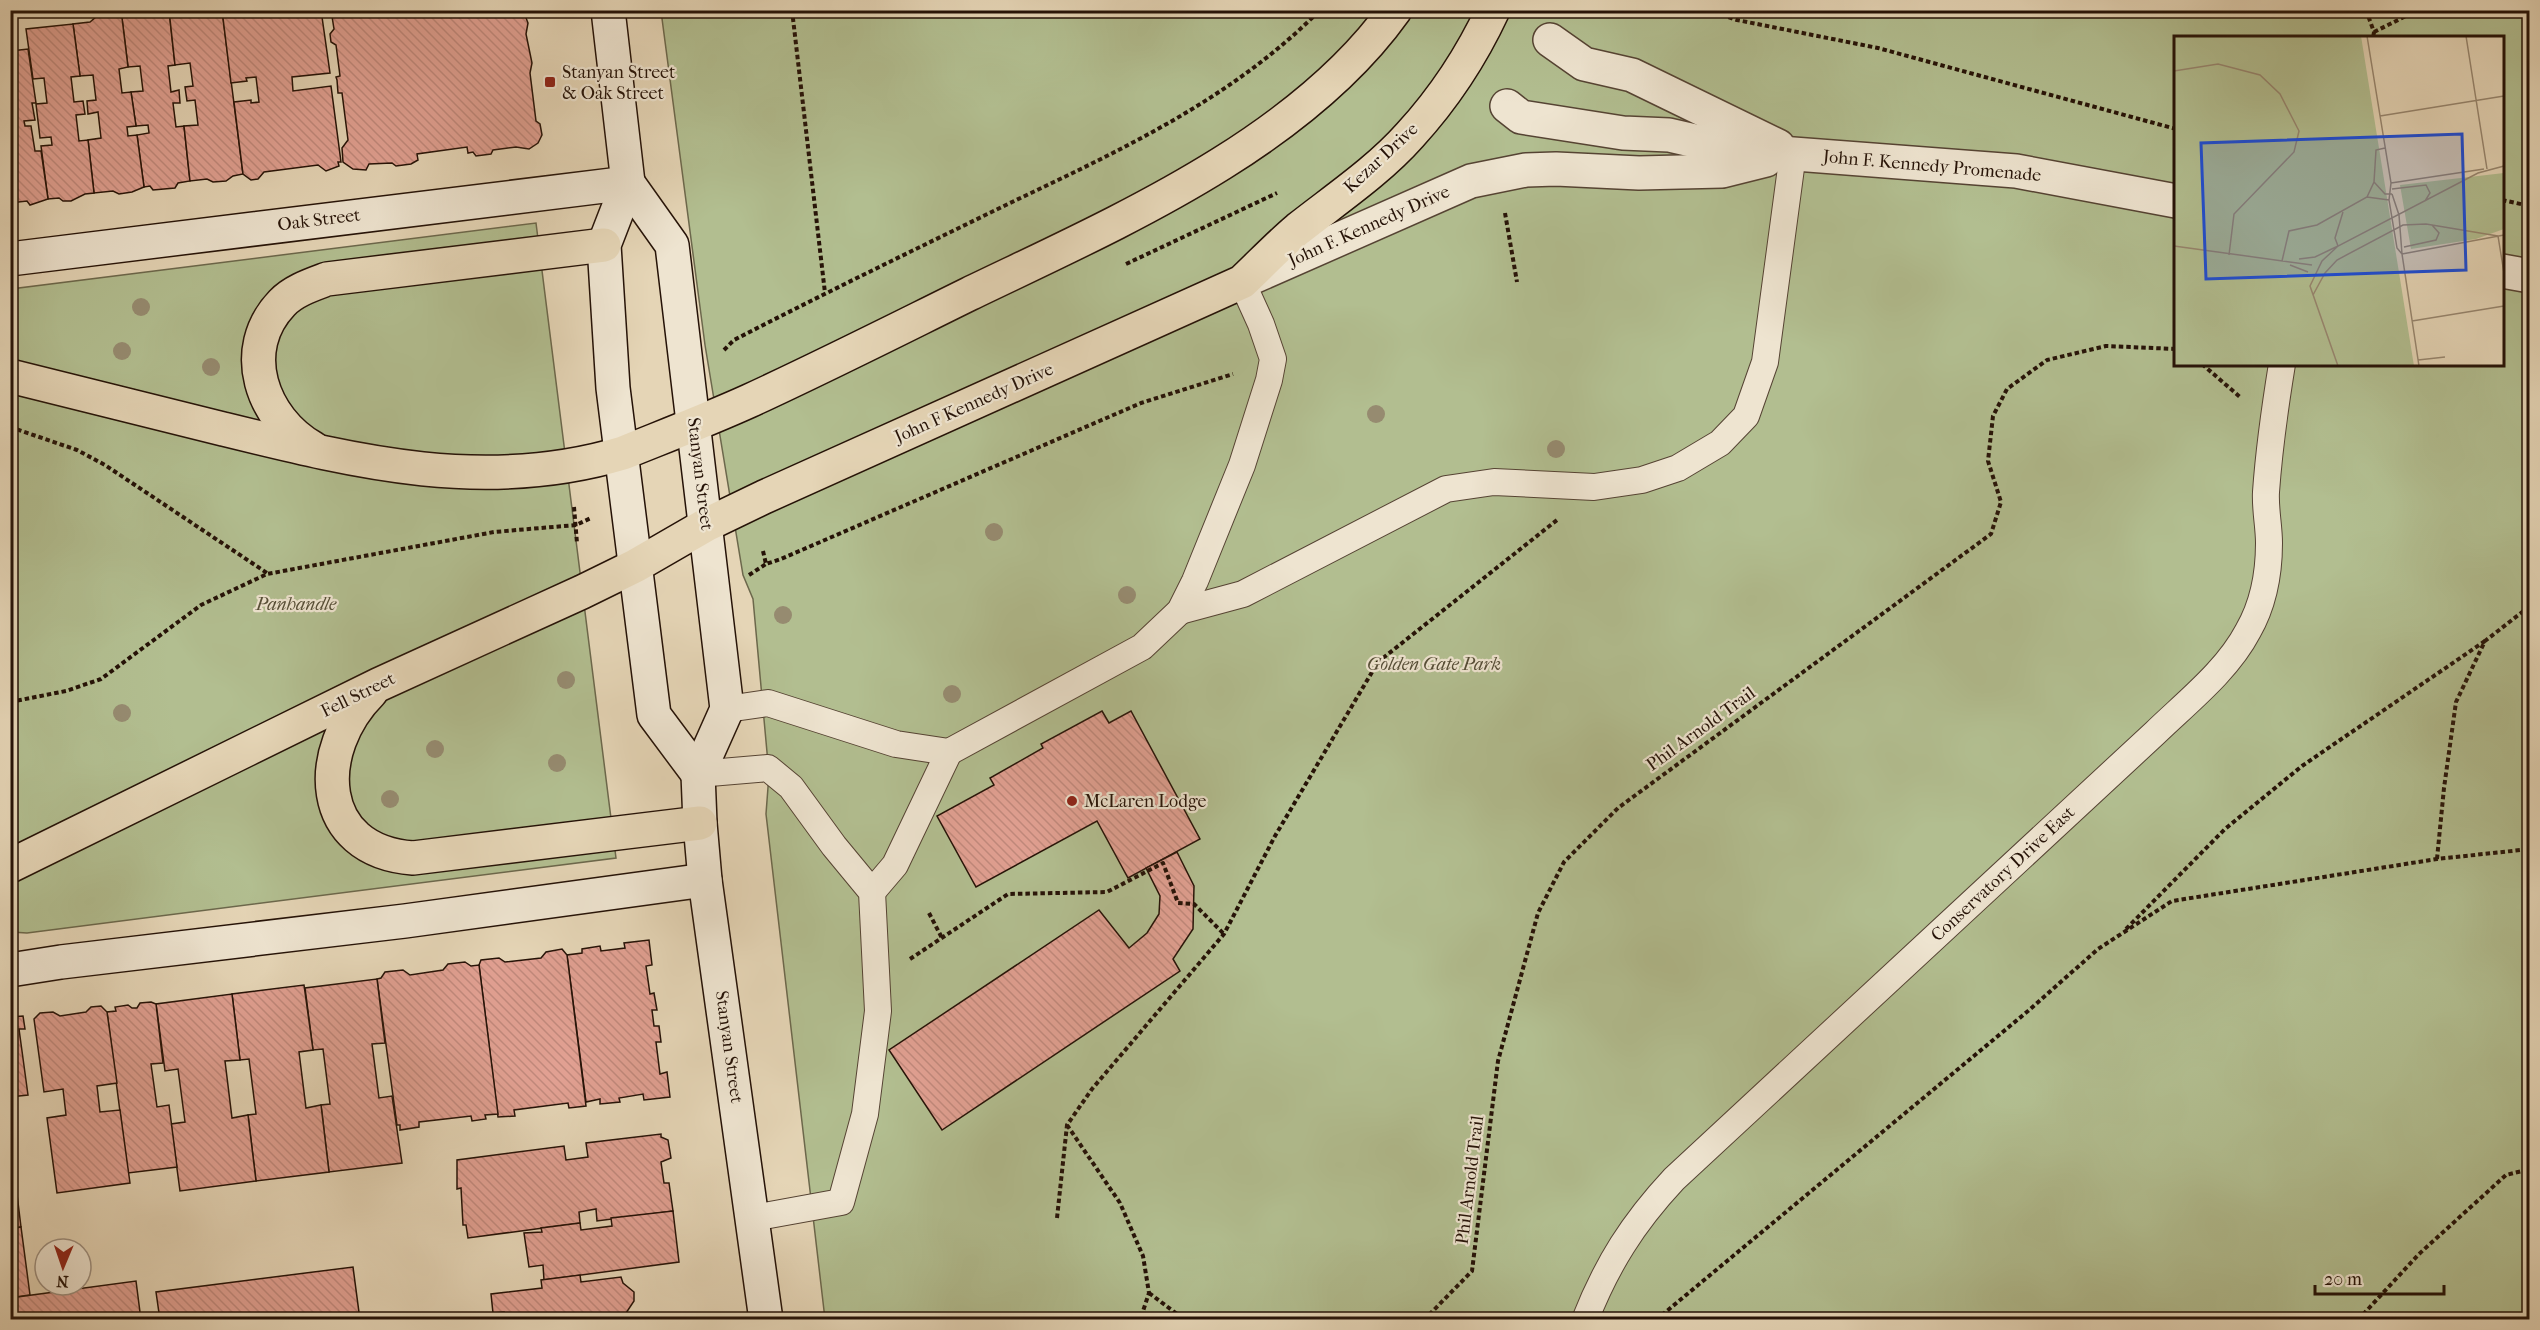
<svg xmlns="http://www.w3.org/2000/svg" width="2540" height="1330" font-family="'IM FELL French Canon',serif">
<defs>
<pattern id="building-back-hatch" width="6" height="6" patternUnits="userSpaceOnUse" patternTransform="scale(1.5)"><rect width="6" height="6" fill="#e1a092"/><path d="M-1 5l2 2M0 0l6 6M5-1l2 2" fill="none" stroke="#c1897c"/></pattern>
</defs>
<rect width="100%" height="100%" fill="#e5d5b6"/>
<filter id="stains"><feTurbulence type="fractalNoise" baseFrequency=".00333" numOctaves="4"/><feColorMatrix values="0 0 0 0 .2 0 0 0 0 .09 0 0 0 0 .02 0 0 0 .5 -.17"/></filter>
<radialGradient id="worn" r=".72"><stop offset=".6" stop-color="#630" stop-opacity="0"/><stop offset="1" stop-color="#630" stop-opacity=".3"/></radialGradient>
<g fill="#b2be90" stroke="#6c684c" stroke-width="1.5" fill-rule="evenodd">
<path d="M 661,11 L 2529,11 L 2529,1319 L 825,1319 L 766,814 L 769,774 L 753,599 L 743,575 L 705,345 ZM 2176,38 L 2502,38 L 2502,364 L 2176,364 Z"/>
<polygon points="536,223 616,858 27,933 11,932 11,289"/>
</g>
<g fill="url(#building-back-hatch)" stroke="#251207" stroke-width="1.5">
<polygon points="153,10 169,10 175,65 168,66 171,92 179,90 180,103 173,103 176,127 184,126 190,181 178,183 175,188 153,190 150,186 144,187 137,135 149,133 148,125 136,126 131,92 143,91 140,66 128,67 122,18 132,13"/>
<polygon points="169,10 222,10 243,174 233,176 226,181 213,182 207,179 190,181 184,126 198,125 195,100 187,101 185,87 193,86 190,63 175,65"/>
<polygon points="222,10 321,10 330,73 292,77 293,91 331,86 341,162 338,162 339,166 326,171 318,165 264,172 258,179 251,180 243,174 234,102 251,100 251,103 259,102 256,77 246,78 247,81 231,83"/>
<polygon points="331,10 523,10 528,23 526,34 532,63 530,73 536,121 540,124 542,135 538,143 529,149 516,147 493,150 491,154 476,156 473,152 468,153 467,147 417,154 418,160 411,164 396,166 392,163 369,164 366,170 353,169 343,162 342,148 348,140 342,93 338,93 337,80 336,77 340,76 336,45 331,42 330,34 334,29"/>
<polygon points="115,15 122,18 128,67 119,69 122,93 131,92 136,126 127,127 128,136 137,135 144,187 132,192 119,194 113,191 94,193 88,140 101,138 98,112 88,114 87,101 96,100 93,75 80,76 73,24 90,22 96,17"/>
<polygon points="73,24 80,76 71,77 74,102 83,101 85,114 76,115 79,141 88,140 94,193 85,194 71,201 63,201 59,198 48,199 41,146 52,145 51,137 40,138 36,104 47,103 44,78 33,79 26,29"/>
<polygon points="28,49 36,103 32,103 35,120 24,121 25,126 31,126 35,151 41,151 48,199 30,205 27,201 10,203 10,72 14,69 11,51"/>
<polygon points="1102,711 1109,723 1131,711 1200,839 1128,878 1097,821 976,887 937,816 994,785 990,778 1043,748 1041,744"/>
<polygon points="1177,852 1194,886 1193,929 1173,959 1180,971 942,1130 889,1050 1099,910 1129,948 1147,933 1159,914 1160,896 1146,868"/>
<polygon points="649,940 652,965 646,966 650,994 654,993 657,1010 652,1010 654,1026 659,1026 661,1042 656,1042 660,1074 667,1072 670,1097 644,1100 643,1094 619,1098 620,1102 600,1104 600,1099 586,1102 567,955 582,953 582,949 600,946 601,951 625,948 624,943"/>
<polygon points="562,949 567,955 586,1106 569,1108 568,1103 514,1110 515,1116 498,1117 479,965 481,960 499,958 505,962 541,958 546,952"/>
<polygon points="465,962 471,966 479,965 498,1114 485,1115 486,1119 472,1121 471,1116 419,1122 419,1127 400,1130 400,1125 397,1125 377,979 381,978 385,972 403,970 410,975 443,970 448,964"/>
<polygon points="377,979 385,1043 372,1044 379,1098 392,1096 402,1163 329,1172 321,1105 330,1104 323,1049 313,1050 305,988"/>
<polygon points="304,985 313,1050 299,1052 306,1108 321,1105 329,1172 256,1181 248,1115 256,1114 249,1059 240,1060 232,994"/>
<polygon points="232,994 240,1060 225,1061 232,1118 248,1115 256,1181 180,1191 171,1124 185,1122 178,1069 165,1071 156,1004"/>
<polygon points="151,1002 156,1004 163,1063 151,1064 157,1107 169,1105 177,1167 128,1173 107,1012 116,1011 115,1007 128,1005 132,1008 137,1008 140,1003"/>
<polygon points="101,1006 107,1012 117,1083 97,1086 100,1112 120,1110 130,1183 57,1193 47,1118 66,1115 63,1089 44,1092 34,1019 40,1013 53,1012 60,1016 86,1012 91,1007"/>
<polygon points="23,1016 25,1029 19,1029 28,1095 10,1097 10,1017"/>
<polygon points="661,1134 661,1137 668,1140 671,1158 661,1162 664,1183 669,1183 673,1211 597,1221 596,1209 579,1212 580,1223 468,1238 466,1225 463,1225 461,1188 457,1189 457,1160 564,1146 566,1160 588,1157 586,1143"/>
<polygon points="10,1162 13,1162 21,1227 10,1229"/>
<polygon points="673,1211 679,1262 544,1280 543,1265 529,1267 524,1233 542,1232 541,1228 580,1223 581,1230 612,1226 611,1218"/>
<polygon points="21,1227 30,1295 10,1298 10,1229"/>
<polygon points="353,1267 360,1320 160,1320 156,1292"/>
<polygon points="580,1275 581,1282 621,1277 623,1283 634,1292 634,1301 626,1313 626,1317 606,1320 504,1320 504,1312 493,1313 491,1294 542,1288 541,1280"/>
<polygon points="136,1281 141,1320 10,1320 10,1298"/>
<polygon points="684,1314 685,1320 641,1320"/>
</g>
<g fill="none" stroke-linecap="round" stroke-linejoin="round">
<g stroke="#554333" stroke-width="28">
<g id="lane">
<polyline points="1180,611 1243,594 1446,489 1494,482 1594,487 1642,480 1678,468 1720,443 1746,416 1765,362 1793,153"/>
<polyline points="727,709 768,703 896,744 949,752 1142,647 1180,611 1195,581 1242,465 1269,380 1273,359 1261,324 1242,282"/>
<polyline points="698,774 768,768 791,787 834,846 872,892 878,1011 865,1114 841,1202 753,1218"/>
<polyline points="872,892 895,865 949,752"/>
<path d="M 1585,1320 C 1607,1264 1633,1223 1674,1179 L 2155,733 C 2187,702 2227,671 2248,631 C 2263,605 2269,573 2269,543 C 2269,526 2265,509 2266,492 C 2269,449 2275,407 2282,364"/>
</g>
</g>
<g stroke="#554333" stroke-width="36">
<g id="street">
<polyline points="1550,40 1584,64 1632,75 1778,146"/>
<polyline points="1507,106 1521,117 1623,133 1669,135 1730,149 2016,171 2176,201"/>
<polyline points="2502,271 2530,276"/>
<polyline points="1244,281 1471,181 1526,170 1556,169 1639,173 1722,171 1766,160"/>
</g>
</g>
<g stroke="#251207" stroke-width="36">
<g id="secondary">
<polyline points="608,10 628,183 604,245 613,388 654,715 698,774"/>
<polyline points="628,183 672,245 727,709 698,774 700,823 705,880 766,1320"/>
<polyline points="10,259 628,183"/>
<polyline points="10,970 61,962 405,921 705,880"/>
</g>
</g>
<g stroke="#251207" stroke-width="36">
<g id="primary">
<path d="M 10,376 C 81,394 152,411 223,429 C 357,462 486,494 623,453 C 665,436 707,420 749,401 C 823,367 896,330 969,294 C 1114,224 1299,145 1395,10"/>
<path d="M 313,448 C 262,419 237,350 282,303 C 293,291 311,285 327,279 L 604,245"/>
<path d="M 371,692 C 313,750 315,851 413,858 L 700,823"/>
<path d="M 10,866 L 378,685 L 582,592 L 635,566 L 706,525 L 764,497 L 1242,282 C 1261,264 1279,245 1298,229 C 1336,199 1378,171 1410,135 C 1443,99 1472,55 1493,10"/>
</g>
</g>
<g stroke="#251207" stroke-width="4" stroke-dasharray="4.5 3" stroke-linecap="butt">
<polyline points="792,10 825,293"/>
<polyline points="1707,10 1737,20 1878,48 2176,129"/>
<polyline points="2366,10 2374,32 2373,38"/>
<polyline points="2374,32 2418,10"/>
<polyline points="2502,200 2530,206"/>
<polyline points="1505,213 1517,282"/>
<polyline points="1126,264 1277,193"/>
<path d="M 724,350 L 734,340 C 825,293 918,248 1010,203 C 1121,150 1232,99 1320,10"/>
<polyline points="2202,364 2240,397"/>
<polyline points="10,427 77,450 105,465 267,573"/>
<polyline points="574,507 577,543"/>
<polyline points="763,551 766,564 781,559 1141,403 1233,374"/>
<polyline points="749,575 766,564"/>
<polyline points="10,702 66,691 101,679 201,605 267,574 494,532 576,525 591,518"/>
<polyline points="2437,859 2444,788 2456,702 2485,641 2530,606"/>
<polyline points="929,913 942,938"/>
<polyline points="2126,929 2225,829 2302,766 2485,641"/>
<polyline points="910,959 1008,894 1107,892 1163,863 1178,903 1194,904 1224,934"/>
<polyline points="1067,1125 1120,1203 1143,1256 1149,1293 1140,1320"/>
<polyline points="1057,1218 1067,1125 1092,1089 1224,934 1275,836 1378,662 1557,520"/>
<polyline points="1149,1293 1185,1320"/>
<polyline points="1424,1320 1472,1271 1498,1061 1538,913 1564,862 1618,808 1991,534 2001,502 1988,461 1993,416 2007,389 2047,360 2106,346 2176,349"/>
<polyline points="1656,1320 2028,1011 2098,949 2172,901 2437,859 2530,849"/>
<polyline points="2358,1320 2419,1254 2506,1175 2530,1169"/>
</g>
<use href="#lane" stroke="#eee4d0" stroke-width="26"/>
<use href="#street" stroke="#eee4d0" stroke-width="33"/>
<use href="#secondary" stroke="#eee4d0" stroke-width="33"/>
<use href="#primary" stroke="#e5d5b6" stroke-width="33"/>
</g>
<g fill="#968b70">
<circle cx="141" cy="307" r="9"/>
<circle cx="122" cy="351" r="9"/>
<circle cx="211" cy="367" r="9"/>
<circle cx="1376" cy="414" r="9"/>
<circle cx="1556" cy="449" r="9"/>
<circle cx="994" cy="532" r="9"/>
<circle cx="1127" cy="595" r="9"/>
<circle cx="783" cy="615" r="9"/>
<circle cx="566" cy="680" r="9"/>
<circle cx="952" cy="694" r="9"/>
<circle cx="122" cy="713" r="9"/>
<circle cx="435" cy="749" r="9"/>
<circle cx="557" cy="763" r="9"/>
<circle cx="390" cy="799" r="9"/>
</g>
<g fill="#8f2418" stroke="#eee4d0" stroke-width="2">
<rect x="544" y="76" width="12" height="12" rx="3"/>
<circle cx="1072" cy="801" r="6"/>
</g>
<g text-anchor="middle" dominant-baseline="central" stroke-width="4.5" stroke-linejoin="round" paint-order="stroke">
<g font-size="18" fill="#251207" stroke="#eee4d0" text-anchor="start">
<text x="562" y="72">Stanyan Street<tspan x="562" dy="21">&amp; Oak Street</tspan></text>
<text x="1084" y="801">McLaren Lodge</text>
</g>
<g font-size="18" fill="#251207" stroke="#eee4d0">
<text transform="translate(1381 158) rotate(-43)">Kezar Drive</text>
<text transform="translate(1932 166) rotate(5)">John F. Kennedy Promenade</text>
<text transform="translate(319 220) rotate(-7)">Oak Street</text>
<text transform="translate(1369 226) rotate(-24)">John F. Kennedy Drive</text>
<text transform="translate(974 403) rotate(-24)">John F Kennedy Drive</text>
<text transform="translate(700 474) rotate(83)">Stanyan Street</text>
<text transform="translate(358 695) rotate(-26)">Fell Street</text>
<text transform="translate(1701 729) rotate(-36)">Phil Arnold Trail</text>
<text transform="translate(2003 874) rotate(-43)">Conservatory Drive East</text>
<text transform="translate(729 1047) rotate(82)">Stanyan Street</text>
<text transform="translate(1470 1180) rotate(-83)">Phil Arnold Trail</text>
</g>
<g font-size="18" font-style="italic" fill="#564e37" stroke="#eee4d0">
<text x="296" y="604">Panhandle</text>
<text x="1434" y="664">Golden Gate Park</text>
</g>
</g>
<g transform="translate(2174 36)">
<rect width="330" height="330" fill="#e5d5b6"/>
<path d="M 0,0 L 187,0 L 240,330 L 0,330 ZM 330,137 L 330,193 L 302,203 L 237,213 L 226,149 Z" fill="#b2be90"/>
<path fill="none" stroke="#988770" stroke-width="1.5" d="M 193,0 L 217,147 L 215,164 L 223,212 L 228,218M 292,0 L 313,133M 0,35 L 44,28 L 86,39 L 106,58 L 125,95 L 120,116 L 60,178 L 55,219M 206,80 L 330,60M 200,146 L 211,158 L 218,158M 217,147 L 310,133M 218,153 L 252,149 L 256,157 L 251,165M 218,158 L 225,179 L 228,218 L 245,330M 193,161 L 215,164M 324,200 L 330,237M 0,210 L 138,229M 230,211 L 262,204 L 265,197 L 258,189M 228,218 L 330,199M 125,223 L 141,221 L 164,210 L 161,202 L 169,176M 108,225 L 115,195 L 143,189 L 193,161 L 200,146 L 202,114 L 211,112M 116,229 L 134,236M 139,259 L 151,237 L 163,224 L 229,189 L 252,188 L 324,200M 238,285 L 330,270M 244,324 L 271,321M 164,330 L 136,250 L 148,225 L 164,210 L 304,137 L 330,130"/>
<path fill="#1d4ed8" fill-opacity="0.15" stroke="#1d4ed8" stroke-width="3" d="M 288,98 L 292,234 L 32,243 L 27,107 Z"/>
<rect width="330" height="330" fill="none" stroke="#251207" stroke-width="3"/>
</g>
<rect width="2540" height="1330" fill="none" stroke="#e5d5b6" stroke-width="36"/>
<rect x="12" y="12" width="2516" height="1306" fill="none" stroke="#251207" stroke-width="3"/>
<rect x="18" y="18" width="2504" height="1294" fill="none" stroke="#251207" stroke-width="1.5"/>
<g transform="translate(63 1267) rotate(182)"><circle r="28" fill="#eee4d0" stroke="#9e9080" stroke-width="1.5"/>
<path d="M0-4.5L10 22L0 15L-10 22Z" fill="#8f2418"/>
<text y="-9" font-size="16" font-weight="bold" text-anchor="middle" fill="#251207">N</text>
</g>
<path d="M2315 1285v9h129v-9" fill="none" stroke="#251207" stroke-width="3"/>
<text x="2324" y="1285" font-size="18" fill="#251207" stroke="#eee4d0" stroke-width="4.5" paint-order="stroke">20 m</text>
<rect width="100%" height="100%" filter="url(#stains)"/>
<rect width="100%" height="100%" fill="url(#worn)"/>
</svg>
